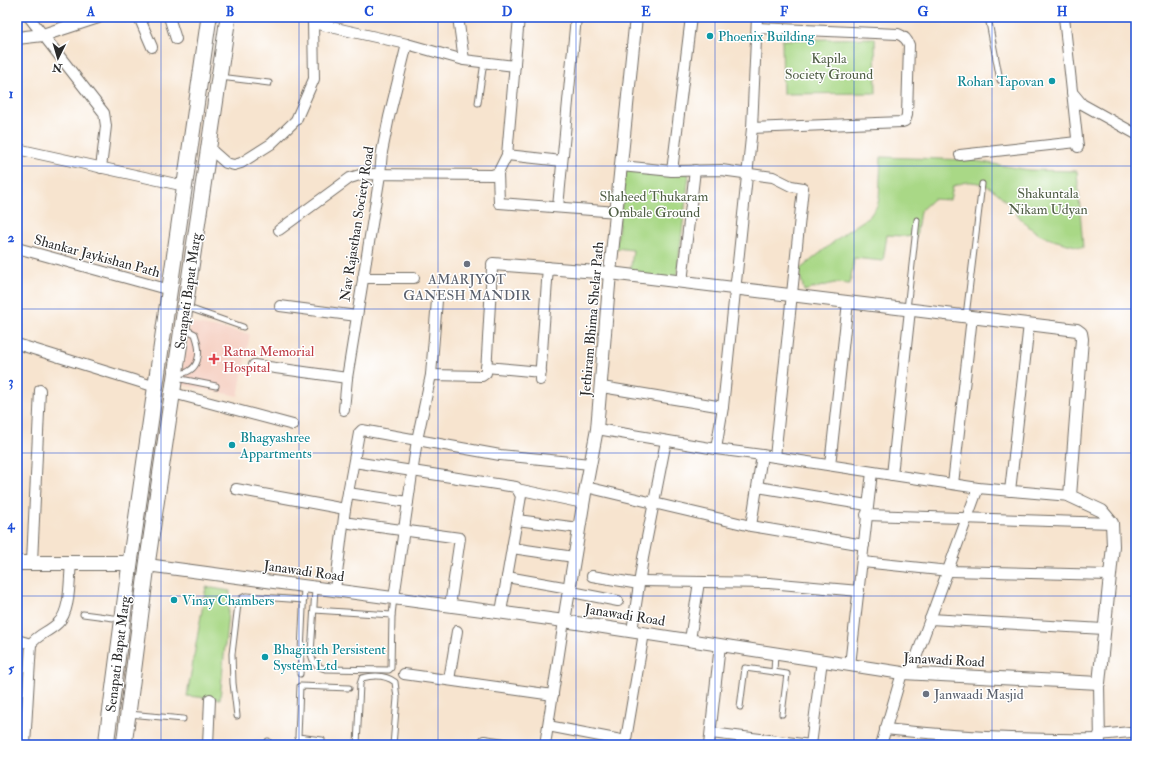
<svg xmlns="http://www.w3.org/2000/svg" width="1153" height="762" font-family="'IM FELL Double Pica',serif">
<rect width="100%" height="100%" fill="#fff"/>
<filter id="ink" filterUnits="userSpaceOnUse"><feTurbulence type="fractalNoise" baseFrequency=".025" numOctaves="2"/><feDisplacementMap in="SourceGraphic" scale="8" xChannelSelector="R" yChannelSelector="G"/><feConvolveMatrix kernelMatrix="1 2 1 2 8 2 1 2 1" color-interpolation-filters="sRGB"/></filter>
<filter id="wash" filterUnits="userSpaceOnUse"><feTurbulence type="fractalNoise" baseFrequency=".012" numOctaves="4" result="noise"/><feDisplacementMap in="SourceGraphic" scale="16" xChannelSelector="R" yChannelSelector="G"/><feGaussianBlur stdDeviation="0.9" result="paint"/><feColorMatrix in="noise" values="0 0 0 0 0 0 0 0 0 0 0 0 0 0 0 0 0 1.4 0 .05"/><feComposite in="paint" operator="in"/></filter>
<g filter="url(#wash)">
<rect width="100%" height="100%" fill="#f7e4cf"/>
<polygon fill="#f6d2c5" points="191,323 250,334 238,396 179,384"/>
<g fill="#a9d886" stroke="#6a8258">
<polygon points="875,38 876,93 783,94 782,40"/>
<path d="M 881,157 L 970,160 L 1029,170 L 1077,171 L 1083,248 C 1069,244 1052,241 1039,234 C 1012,218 1004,184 971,182 C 965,181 958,185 953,186 L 950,200 L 933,199 L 920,211 L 916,237 L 887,235 L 883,261 L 854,258 L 850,284 L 834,283 L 804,291 L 799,270 L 846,232 L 869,217 L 877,206 L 879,199 Z"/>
<polygon points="626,168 689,174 676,282 630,275 633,250 616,248"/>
<polygon points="206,587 230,591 220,699 187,696"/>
</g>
</g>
<g filter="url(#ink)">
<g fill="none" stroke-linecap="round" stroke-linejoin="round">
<g stroke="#726c64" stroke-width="7">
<g id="service">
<polyline points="988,17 1000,80"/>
<polyline points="220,77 269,83"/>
<polyline points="478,103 484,62"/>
<polyline points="186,307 243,327"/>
<polyline points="907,309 917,220"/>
<polyline points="966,316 982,184"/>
<path d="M 177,374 C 200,373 202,353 195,334 L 183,328"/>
<polyline points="176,378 216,386"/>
<path d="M 315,589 L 311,654 C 313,663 316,666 325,669 L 389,670 L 391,668 L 392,615 L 394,598"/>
<polyline points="314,610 392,615"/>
<polyline points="83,614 121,619"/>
<polyline points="775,654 774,672 787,674 782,714"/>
<polyline points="300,674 304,587"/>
<polyline points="740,707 745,668 774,672"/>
<polyline points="129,714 183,719"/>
<polyline points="237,716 233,683 232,654 238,604 242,598 246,596 304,600"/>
<polyline points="268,745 268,741"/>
<polyline points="321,745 322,740 298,737 300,686 349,688"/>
<path d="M 357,745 L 360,684 L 362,678 C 373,675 386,675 395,682 L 397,698 L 393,745"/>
</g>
</g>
<g stroke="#726c64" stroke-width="12">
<g id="minor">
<polyline points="29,17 104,113 106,126 101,168"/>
<polyline points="139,17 152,47"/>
<polyline points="169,17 176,39"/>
<polyline points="1064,17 1078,147"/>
<polyline points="464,60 515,66"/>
<polyline points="1072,92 1082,104 1136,134"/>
<path d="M 752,128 L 902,122 L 905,121 L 907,115 L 909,45 C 907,39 904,36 898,34 L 757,28"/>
<polyline points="209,148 226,163 234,165 241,163 271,144 296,120 314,79 313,23 407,44 464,60 458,17"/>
<polyline points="17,149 185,186"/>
<polyline points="507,155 562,161"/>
<polyline points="960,155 1077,142"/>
<polyline points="621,166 672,171 721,170 773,177 791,186 803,188 775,457"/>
<polyline points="672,171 691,17"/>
<polyline points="498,173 499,203 617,212"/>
<polyline points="558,207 576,17"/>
<polyline points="279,230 350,178 363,174 492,175 498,173 507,155 519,17"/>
<polyline points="17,248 170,290"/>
<polyline points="363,278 414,278"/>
<polyline points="682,282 695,170"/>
<polyline points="280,306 357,316"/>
<polyline points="17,344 156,387"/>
<polyline points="254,365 347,378"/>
<polyline points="486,367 541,372"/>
<polyline points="431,375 482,376 486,373 492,268 493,264"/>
<polyline points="540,380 548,267"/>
<polyline points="602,387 723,407"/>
<polyline points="173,393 293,425"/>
<polyline points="344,410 347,378 380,175 382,152 389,117 407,44"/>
<polyline points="597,429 716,449 762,455 978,488 1070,496"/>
<polyline points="716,449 723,407 752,128 757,17"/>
<polyline points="354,462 516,487 521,496 501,612"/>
<polyline points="830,465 848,302"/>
<polyline points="892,475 910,310"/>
<polyline points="953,484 972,317"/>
<polyline points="586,487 751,526 864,545"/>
<polyline points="758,487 867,505"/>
<polyline points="236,489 345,509"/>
<polyline points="517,489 583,503"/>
<polyline points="1010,491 1029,324"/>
<polyline points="348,493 408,502"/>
<polyline points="866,515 1112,523"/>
<polyline points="517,520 579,528"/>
<polyline points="350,523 460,538 450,606"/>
<polyline points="751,526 762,455"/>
<polyline points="512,548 574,557"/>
<polyline points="32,562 40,390"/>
<polyline points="863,562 949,571 1109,575"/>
<polyline points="592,576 639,584"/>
<polyline points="507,577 569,588 577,593 618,601"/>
<polyline points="640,581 769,583 859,591"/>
<polyline points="335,590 345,509 359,433 362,430 500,455 590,464"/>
<polyline points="394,598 417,440 431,375 437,300"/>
<polyline points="930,619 1104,629"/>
<polyline points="632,631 643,558 666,441"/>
<polyline points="17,640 31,644"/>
<polyline points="690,640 699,582"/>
<polyline points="850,665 872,472"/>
<polyline points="404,674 553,695"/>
<polyline points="910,674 978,488"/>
<polyline points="449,680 457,631"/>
<polyline points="1099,683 1100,745"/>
<polyline points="548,726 626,741"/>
<path d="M 885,729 C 957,737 1028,740 1099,739"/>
<polyline points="711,733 811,745"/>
<polyline points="1099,735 1130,732"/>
<polyline points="484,741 511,745"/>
<path d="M 25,745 L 31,644 C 38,634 49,632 58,623 C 71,611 69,580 71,563"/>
<polyline points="208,745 210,699"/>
<polyline points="545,745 564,621"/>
<polyline points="625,745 644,633"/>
<polyline points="709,745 720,645"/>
<polyline points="811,745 822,660"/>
<polyline points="881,745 902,673"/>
</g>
</g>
<g stroke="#726c64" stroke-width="14">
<g id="tertiary">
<polyline points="17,38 43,35 98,17"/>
<polyline points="147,565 564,621 902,673 1099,683 1113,546 1112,523 1102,511 1070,496 1082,339 1081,333 1077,330 610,273 493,264"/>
<polyline points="564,621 586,487 597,429 610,273 636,17"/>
</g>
</g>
<g stroke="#726c64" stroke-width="16">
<polyline id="secondary" points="17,563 130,563"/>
</g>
<g stroke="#726c64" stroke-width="17">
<g id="primary">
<polyline points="106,745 130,563 209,17"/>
<polyline points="124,745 147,565 228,17"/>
</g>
</g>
<use href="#service" stroke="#fff" stroke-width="5"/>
<use href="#minor" stroke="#fff" stroke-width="10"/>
<use href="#tertiary" stroke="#fff" stroke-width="12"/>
<use href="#secondary" stroke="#fff" stroke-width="14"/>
<use href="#primary" stroke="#fff" stroke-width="15"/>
</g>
</g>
<path fill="none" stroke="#1d4ed8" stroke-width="1" stroke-opacity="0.55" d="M 161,17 L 161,745M 299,17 L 299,745M 438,17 L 438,745M 576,17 L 576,745M 715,17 L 715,745M 854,17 L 854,745M 992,17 L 992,745M 17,166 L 1136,166M 17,309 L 1136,309M 17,453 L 1136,453M 17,596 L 1136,596"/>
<g fill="#0f9aa8" stroke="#fff" stroke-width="1.5">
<circle cx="710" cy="36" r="4"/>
<circle cx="1052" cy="81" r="4"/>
<circle cx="232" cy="445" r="4"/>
<circle cx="174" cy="600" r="4"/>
<circle cx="265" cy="657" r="4"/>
</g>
<g fill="#6b7280" stroke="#fff" stroke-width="1.5">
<circle cx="467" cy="264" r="4"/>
<circle cx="926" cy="694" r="4"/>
</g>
<path fill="#e0444e" stroke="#fff" stroke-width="1.5" d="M212 353h4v4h4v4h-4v4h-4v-4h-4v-4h4z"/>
<g text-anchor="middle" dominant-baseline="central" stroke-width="3" stroke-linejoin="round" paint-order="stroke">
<g font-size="14" fill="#0d838f" stroke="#fff" text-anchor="start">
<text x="718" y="36">Phoenix Building</text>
<text x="1044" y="81" text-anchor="end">Rohan Tapovan</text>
<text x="240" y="437">Bhagyashree<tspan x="240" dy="16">Appartments</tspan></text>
<text x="182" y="600">Vinay Chambers</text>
<text x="273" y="649">Bhagirath Persistent<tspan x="273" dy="16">System Ltd</tspan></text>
</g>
<g font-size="14" fill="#515f46" stroke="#fff">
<text x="829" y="58">Kapila<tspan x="829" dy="16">Society Ground</tspan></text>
<text x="1048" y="193">Shakuntala<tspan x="1048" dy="16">Nikam Udyan</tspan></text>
<text x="654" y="196">Shaheed Thukaram<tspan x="654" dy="16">Ombale Ground</tspan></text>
</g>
<g font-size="14" fill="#2b2b2b" stroke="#fff">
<text transform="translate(357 224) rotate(-81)">Nav Rajasthan Society Road</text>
<text transform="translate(97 256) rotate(15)">Shankar Jaykishan Path</text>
<text transform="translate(188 291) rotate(-82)">Senapati Bapat Marg</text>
<text transform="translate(592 319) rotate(-85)">Jethiram Bhima Shelar Path</text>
<text transform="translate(304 571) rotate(8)">Janawadi Road</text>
<text transform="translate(625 615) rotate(9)">Janawadi Road</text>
<text transform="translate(118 654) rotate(-83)">Senapati Bapat Marg</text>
<text transform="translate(944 660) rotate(3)">Janawadi Road</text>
</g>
<g font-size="14" fill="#5b616d" stroke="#fff">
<text x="467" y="279">AMARJYOT<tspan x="467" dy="16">GANESH MANDIR</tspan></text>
<text x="934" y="694" text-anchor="start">Janwaadi Masjid</text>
</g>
<g font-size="14" fill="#be3a42" stroke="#fff" text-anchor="start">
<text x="223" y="351">Ratna Memorial<tspan x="223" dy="16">Hospital</tspan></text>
</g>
</g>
<rect width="1153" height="762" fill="none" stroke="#fff" stroke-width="44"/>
<g transform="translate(58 58) rotate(185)" stroke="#ffffff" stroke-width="3" paint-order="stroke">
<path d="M0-3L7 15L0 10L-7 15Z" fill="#2b2b2b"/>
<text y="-6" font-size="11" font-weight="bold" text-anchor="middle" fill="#2b2b2b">N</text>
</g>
<rect x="22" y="22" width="1109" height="718" fill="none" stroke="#1d4ed8" stroke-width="1.5"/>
<g font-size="13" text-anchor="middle" font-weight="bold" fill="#1d4ed8">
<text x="91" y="16">A</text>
<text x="230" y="16">B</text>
<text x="369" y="16">C</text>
<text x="507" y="16">D</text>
<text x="646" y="16">E</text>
<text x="784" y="16">F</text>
<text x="923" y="16">G</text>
<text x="1062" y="16">H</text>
<text x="11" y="98">1</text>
<text x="11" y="242">2</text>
<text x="11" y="386">3</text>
<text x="11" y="529">4</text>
<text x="11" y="673">5</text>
</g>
</svg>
